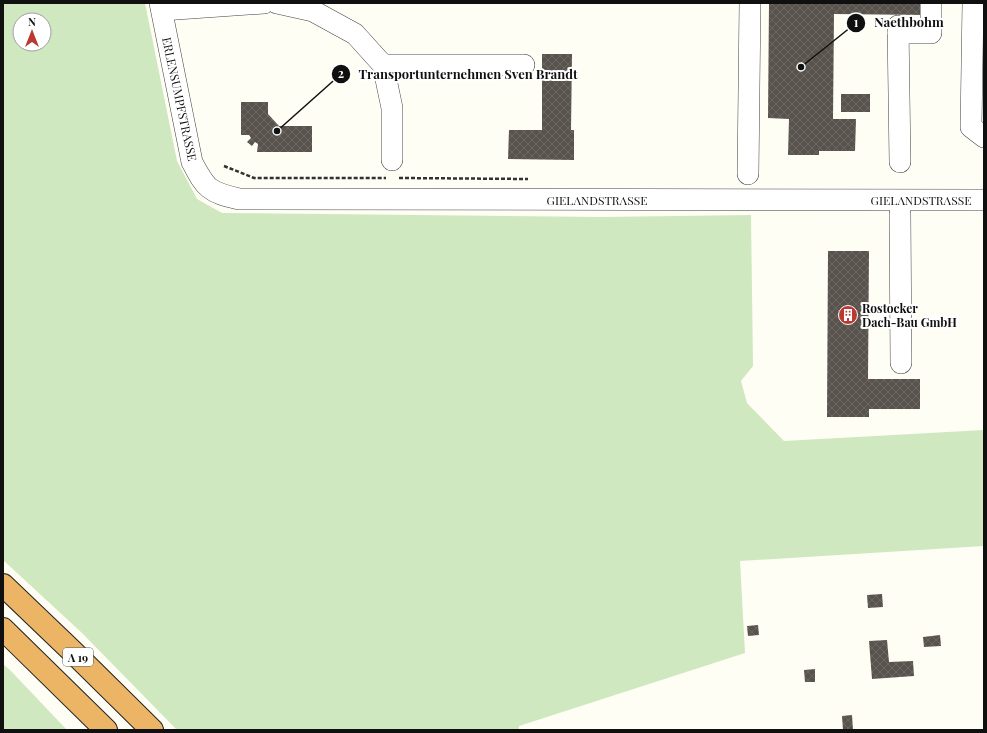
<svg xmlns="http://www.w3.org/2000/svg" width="987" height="733" font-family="'Playfair Display',serif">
<defs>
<pattern id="building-cross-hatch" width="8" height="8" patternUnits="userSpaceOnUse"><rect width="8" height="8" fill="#59534d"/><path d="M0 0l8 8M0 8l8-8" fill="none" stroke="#6c6762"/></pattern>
</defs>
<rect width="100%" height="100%" fill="#fefef5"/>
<g fill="#cfe8bf" fill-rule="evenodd">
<path d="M 3,3 L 145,3 L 177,161 L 197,199 L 222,213 L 601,217 L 751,215 L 753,366 L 741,381 L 747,403 L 784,441 L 984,430 L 984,546 L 740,561 L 745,653 L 519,726 L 519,730 L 177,730 L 82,633 L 3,560 ZM 20,20 L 44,20 L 44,44 L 20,44 Z"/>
<polygon points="3,664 10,670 67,730 3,730"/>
</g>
<g fill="url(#building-cross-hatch)">
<polygon points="769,3 924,3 924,15 834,14 833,119 856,119 855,151 819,151 819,155 788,155 789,119 768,118"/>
<polygon points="542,54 572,54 571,130 574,130 574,160 508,159 509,130 542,130"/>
<rect x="841" y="94" width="29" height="18"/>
<polygon points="241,102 268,102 268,114 279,126 312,126 312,152 257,152 258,144 255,142 252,146 247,142 251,138 249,135 241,135"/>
<polygon points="828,251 869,251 868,379 920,379 920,409 869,409 869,417 827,417"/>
<polygon points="882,594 883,607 868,608 867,595"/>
<polygon points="758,625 759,635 748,636 747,626"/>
<polygon points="940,635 941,646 924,647 923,637"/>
<polygon points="887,640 889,662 913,661 914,676 872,679 869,641"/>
<polygon points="815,669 815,682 805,682 804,670"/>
<polygon points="852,715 853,730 843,730 842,716"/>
</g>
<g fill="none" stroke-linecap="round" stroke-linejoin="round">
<g stroke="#434343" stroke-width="22">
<g id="minor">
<path d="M 160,3 L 192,162 C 206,189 209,192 239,199 L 984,200"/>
<polyline points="277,3 313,11 355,34 383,65 392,108 392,160"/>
<polyline points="973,3 971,127 984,137"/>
<polyline points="162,10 264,3"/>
<polyline points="898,26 900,162"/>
<polyline points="898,33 931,33 931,3"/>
<polyline points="383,65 524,65"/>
<polyline points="748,174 750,3"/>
<polyline points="900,213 901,363"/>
</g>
</g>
<g stroke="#212121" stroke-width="24">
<g id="highway">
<polyline points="3,585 72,651 152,730"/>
<polyline points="3,629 106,730"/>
</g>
</g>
<g stroke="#323232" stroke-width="2.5" stroke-dasharray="4 2" stroke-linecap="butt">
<polyline points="224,166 254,178 386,178"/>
<polyline points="399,178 528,179"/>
</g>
<use href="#minor" stroke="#fff" stroke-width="21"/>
<use href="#highway" stroke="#ecb465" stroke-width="22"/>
</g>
<defs>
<g id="building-disc" transform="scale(1)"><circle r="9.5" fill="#ba3a2f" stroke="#fff"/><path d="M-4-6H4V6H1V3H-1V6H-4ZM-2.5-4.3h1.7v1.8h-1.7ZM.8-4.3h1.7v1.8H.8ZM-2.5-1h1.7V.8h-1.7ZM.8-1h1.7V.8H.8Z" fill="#fff"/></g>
</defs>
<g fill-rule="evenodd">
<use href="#building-disc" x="848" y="315"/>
</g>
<g text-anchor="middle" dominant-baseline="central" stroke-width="4" stroke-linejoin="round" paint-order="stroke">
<rect fill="#fff" stroke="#585858" stroke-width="1" x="63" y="648" width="30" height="18" rx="3"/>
<g font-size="11" font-weight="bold" fill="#101010">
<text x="78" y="657">A 19</text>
</g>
<g font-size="12" fill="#101010" stroke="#fff">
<text transform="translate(180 99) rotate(78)">ERLENSUMPFSTRASSE</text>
<text x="597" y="200">GIELANDSTRASSE</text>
<text x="921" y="200">GIELANDSTRASSE</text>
</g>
<g font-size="12" font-weight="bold" fill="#101010" stroke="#fff" text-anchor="start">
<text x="862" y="308">Rostocker<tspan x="862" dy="14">Dach-Bau GmbH</tspan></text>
</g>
</g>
<path fill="none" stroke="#101010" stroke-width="1.5" d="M801 67L856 23M277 131L341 74"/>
<g fill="#101010" stroke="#fff" stroke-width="1.5">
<circle cx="801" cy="67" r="4"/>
<circle cx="277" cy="131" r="4"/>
<circle cx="856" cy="23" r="10"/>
<circle cx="341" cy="74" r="10"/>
</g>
<g font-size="12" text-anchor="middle" font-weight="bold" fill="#fff">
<text x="856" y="27">1</text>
<text x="341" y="78">2</text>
</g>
<g font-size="13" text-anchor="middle" font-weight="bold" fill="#101010" stroke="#fff" stroke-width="4" stroke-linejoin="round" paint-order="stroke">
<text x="909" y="27">Naethbohm</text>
<text x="468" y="79">Transportunternehmen Sven Brandt</text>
</g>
<rect width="987" height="733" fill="none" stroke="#101010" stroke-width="8"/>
<g transform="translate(32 32)"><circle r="19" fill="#ffffff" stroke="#9f9f9f"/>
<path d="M0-3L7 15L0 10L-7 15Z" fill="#ba3a2f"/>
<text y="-6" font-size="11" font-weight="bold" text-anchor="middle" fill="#101010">N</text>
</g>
</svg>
